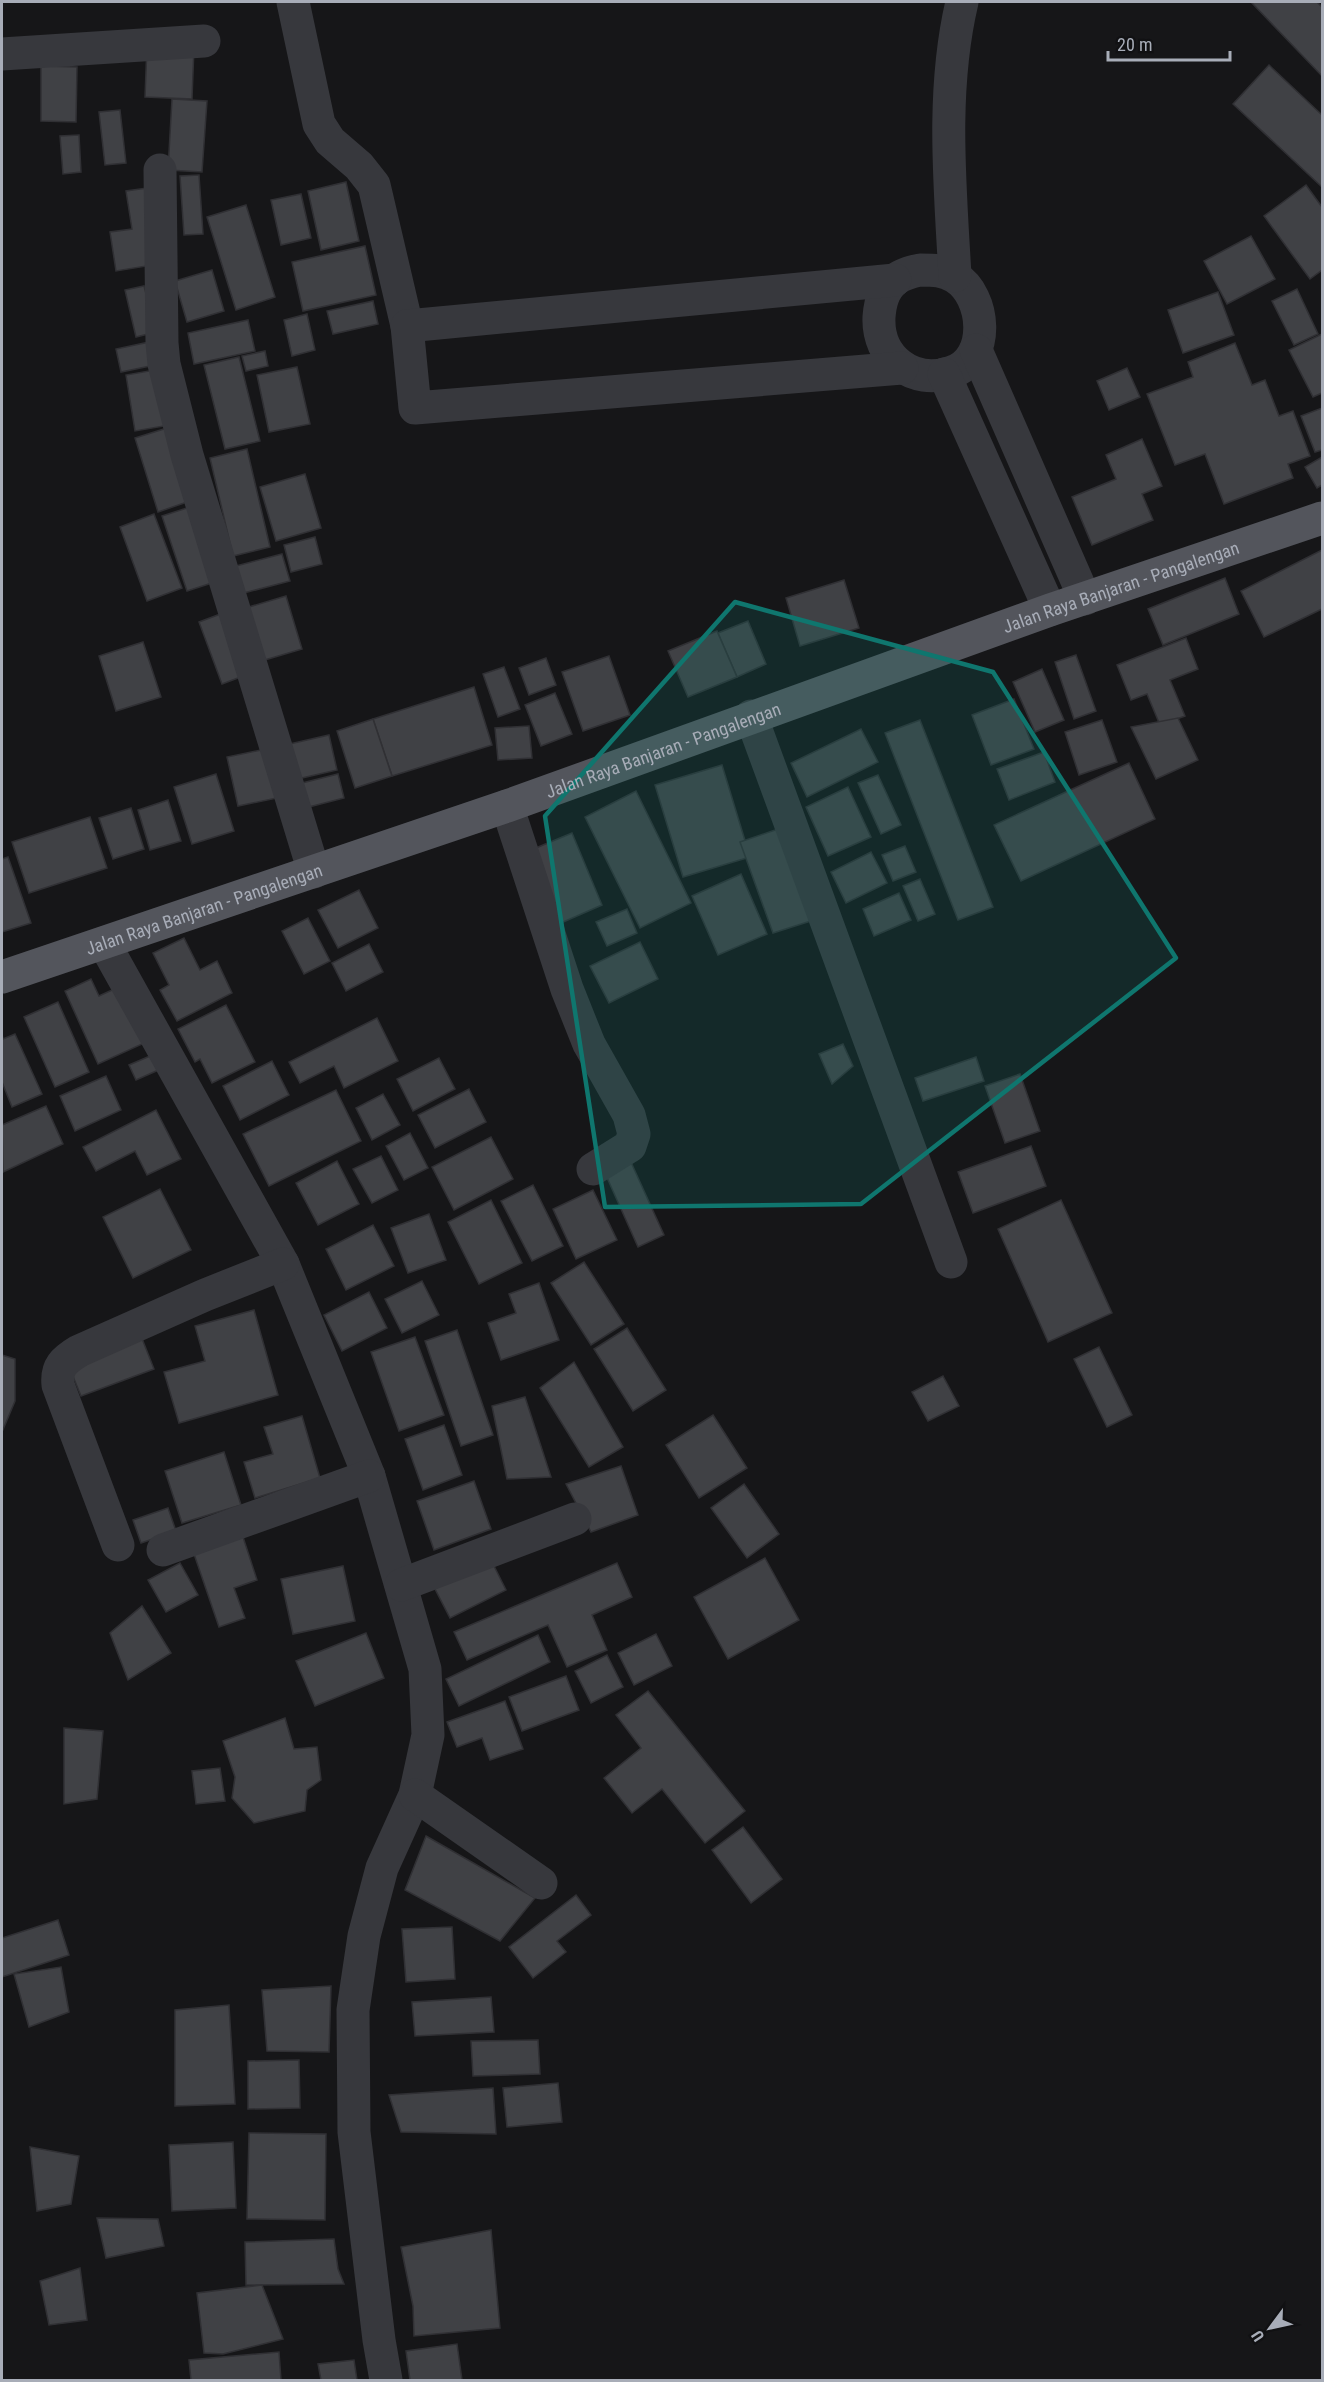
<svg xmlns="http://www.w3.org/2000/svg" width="1324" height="2382" font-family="'Roboto Condensed',sans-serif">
<rect width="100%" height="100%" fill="#161618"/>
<g fill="#404145" stroke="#303034" stroke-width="1.5">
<polygon points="1251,2 1317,2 1322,7 1322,76"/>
<polygon points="147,45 194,47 192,99 145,97"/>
<polygon points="1269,65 1322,115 1322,187 1233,104"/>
<polygon points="41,66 77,67 76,122 41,121"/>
<polygon points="172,99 207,101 202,172 168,170"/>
<polygon points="120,110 126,163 105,165 99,112"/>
<polygon points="79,135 81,172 63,174 60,136"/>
<polygon points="199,175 203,234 184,235 180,176"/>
<polygon points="346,182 359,241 321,250 308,191"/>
<polygon points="1306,185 1322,207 1322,270 1310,279 1264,216"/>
<polygon points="147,188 159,264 116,271 110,232 132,229 126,191"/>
<polygon points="301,194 311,238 281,245 271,200"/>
<polygon points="246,205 275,297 236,310 207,217"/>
<polygon points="1251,236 1275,279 1227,304 1204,261"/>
<polygon points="365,246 376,295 303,311 292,262"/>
<polygon points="212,270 224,311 187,322 175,281"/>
<polygon points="144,286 156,332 136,337 125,290"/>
<polygon points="1297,289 1318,334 1294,345 1272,301"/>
<polygon points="1218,292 1234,335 1183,353 1168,310"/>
<polygon points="373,301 378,324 333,334 327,311"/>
<polygon points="307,314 315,350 292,356 284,320"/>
<polygon points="248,320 255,351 194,364 188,333"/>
<polygon points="1322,334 1322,393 1313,397 1289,350"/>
<polygon points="154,341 160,364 121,372 116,349"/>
<polygon points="1235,343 1252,385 1265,380 1279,416 1293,411 1310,456 1288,464 1293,478 1224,504 1205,454 1175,465 1147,394 1193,377 1188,362"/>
<polygon points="265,351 268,366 246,371 242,356"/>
<polygon points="239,357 260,441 225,449 204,365"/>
<polygon points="297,367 310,424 269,432 257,375"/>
<polygon points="1127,368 1140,397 1109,410 1097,381"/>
<polygon points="160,369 170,425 135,431 126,375"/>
<polygon points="1322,408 1322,450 1315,452 1301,416"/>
<polygon points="167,428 190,501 158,512 135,438"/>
<polygon points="1142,439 1162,486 1142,494 1153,520 1092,545 1072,497 1116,479 1106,455"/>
<polygon points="247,449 270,547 233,556 210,458"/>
<polygon points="1322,457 1322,485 1317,488 1305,467"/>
<polygon points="305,474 321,528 276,541 260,487"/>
<polygon points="190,507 215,582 187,591 162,516"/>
<polygon points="154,514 182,588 147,601 120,527"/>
<polygon points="315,537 322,564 291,572 284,545"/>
<polygon points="1322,550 1322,609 1264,637 1241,591"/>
<polygon points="282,554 290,581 240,594 232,567"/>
<polygon points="1225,578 1239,614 1163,645 1148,609"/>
<polygon points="844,580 859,628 800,646 786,598"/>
<polygon points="286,596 302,649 258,662 242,609"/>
<polygon points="223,613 246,675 222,684 199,622"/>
<polygon points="748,621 766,664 737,677 718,633"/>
<polygon points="717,631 737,677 688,697 668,651"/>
<polygon points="1186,638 1198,669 1170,680 1185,716 1160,725 1147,694 1131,700 1117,665"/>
<polygon points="143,642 161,697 116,711 99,656"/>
<polygon points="1076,655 1096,711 1074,719 1055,662"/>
<polygon points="609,656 630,715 583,731 562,672"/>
<polygon points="546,658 556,685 529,695 519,668"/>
<polygon points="504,667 520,709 498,717 483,674"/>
<polygon points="1042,669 1064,720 1035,732 1013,682"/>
<polygon points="474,687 492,745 392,776 373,719"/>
<polygon points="555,693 572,734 541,746 525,705"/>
<polygon points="1014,699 1034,749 991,765 972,715"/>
<polygon points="1178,718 1198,760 1156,779 1131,727"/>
<polygon points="373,719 392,776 355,788 337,731"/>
<polygon points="920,720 993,907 958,920 885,733"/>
<polygon points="1102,720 1117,762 1079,775 1065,732"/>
<polygon points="529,726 532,758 498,760 495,728"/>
<polygon points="861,729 878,762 807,797 791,763"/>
<polygon points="329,735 337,770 293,780 285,745"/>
<polygon points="266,749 277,798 238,806 227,757"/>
<polygon points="1044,752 1055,782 1009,800 997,769"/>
<polygon points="1129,763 1155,819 1021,881 994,825"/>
<polygon points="722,765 750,857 683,877 655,785"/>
<polygon points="216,774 234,831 192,844 174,787"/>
<polygon points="338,774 344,798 301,809 294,785"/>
<polygon points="878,775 901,825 881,834 858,783"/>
<polygon points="848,787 871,837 828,856 806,807"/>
<polygon points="636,791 691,903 640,928 585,817"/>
<polygon points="168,800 181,841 150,850 138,810"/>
<polygon points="131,808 144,849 113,859 99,818"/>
<polygon points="90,817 107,868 29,893 12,842"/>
<polygon points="781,828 814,920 773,933 740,842"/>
<polygon points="572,833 602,905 561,923 531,850"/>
<polygon points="905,846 916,872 893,881 882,855"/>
<polygon points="871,852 887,883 846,903 831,872"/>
<polygon points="8,857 31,923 2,932 2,859"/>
<polygon points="741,874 767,934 718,955 692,896"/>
<polygon points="920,879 935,914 918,921 903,886"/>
<polygon points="359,890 378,928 338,948 318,910"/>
<polygon points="899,893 911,920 874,936 863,909"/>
<polygon points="627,909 637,933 607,946 596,922"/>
<polygon points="308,918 330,961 304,974 282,931"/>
<polygon points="184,938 200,970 217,961 232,993 177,1021 160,990 169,985 153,953"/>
<polygon points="640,942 658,979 609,1003 590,966"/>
<polygon points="369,944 383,972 346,991 332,963"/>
<polygon points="91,979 99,996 125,984 151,1040 98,1064 65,991"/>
<polygon points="58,1002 89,1072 55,1087 24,1017"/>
<polygon points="226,1005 255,1062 212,1083 200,1059 195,1062 178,1029"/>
<polygon points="377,1018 398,1061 344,1088 334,1066 300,1083 289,1062"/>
<polygon points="15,1034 42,1094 12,1107 2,1082 2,1035 3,1039"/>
<polygon points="843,1044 853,1066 832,1084 819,1054"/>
<polygon points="157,1053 163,1068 136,1080 129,1065"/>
<polygon points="976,1057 984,1081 923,1101 915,1078"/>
<polygon points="439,1058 455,1089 413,1111 397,1079"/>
<polygon points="272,1061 289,1095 240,1120 223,1086"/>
<polygon points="1020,1074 1040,1131 1005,1143 985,1086"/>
<polygon points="106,1076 121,1110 75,1131 60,1096"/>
<polygon points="469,1089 486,1122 435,1148 418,1115"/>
<polygon points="336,1090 361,1141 269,1186 243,1134"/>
<polygon points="383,1094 400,1125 372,1140 356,1108"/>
<polygon points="46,1106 63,1144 3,1172 2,1125"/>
<polygon points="156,1110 181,1159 147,1175 135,1151 96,1171 83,1147"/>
<polygon points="410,1133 428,1168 404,1180 386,1146"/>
<polygon points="491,1137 513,1179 454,1210 432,1167"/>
<polygon points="1031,1146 1046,1186 973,1213 958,1172"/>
<polygon points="381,1156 398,1190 372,1203 353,1169"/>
<polygon points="630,1160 664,1235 638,1247 604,1171"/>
<polygon points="337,1161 359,1204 318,1225 296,1183"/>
<polygon points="533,1185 563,1246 532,1261 501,1201"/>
<polygon points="160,1189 191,1250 133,1278 103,1217"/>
<polygon points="593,1190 617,1240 576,1259 553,1209"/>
<polygon points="491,1200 522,1263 479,1284 448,1222"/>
<polygon points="1061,1200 1112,1313 1048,1342 998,1229"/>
<polygon points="429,1214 446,1260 408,1273 391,1228"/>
<polygon points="373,1225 394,1266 346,1290 326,1249"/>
<polygon points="584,1262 624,1324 591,1345 551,1283"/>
<polygon points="422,1281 439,1315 402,1333 385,1299"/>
<polygon points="539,1283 559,1340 501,1360 488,1323 516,1313 509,1294"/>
<polygon points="369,1292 387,1328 342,1351 324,1315"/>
<polygon points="254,1310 278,1395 179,1423 164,1372 205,1361 195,1326"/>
<polygon points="627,1328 666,1390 633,1411 594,1349"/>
<polygon points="457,1330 493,1435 461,1446 425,1341"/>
<polygon points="141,1336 154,1369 81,1396 68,1364"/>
<polygon points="415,1337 444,1415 399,1431 371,1352"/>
<polygon points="1099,1347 1132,1415 1107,1427 1074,1359"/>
<polygon points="2,1355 15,1359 15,1401 2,1432"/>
<polygon points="574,1362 623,1447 589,1467 540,1388"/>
<polygon points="943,1376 959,1406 928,1421 912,1392"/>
<polygon points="525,1397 551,1477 507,1479 492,1406"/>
<polygon points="713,1415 747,1468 699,1498 666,1445"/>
<polygon points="302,1416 320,1478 255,1498 244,1462 273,1454 264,1427"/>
<polygon points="444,1425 462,1475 423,1490 405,1439"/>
<polygon points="224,1452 241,1505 182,1523 165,1471"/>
<polygon points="621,1466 638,1515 591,1532 566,1484"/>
<polygon points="474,1481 491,1529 434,1550 417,1501"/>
<polygon points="744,1484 779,1534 747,1558 711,1508"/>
<polygon points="168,1508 176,1531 141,1543 133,1520"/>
<polygon points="243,1537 257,1580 234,1588 245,1618 219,1627 194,1554"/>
<polygon points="490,1558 506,1590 450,1618 434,1587"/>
<polygon points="765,1558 799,1620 728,1659 694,1597"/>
<polygon points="180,1563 198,1595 166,1612 148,1580"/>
<polygon points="617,1563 632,1597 592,1615 607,1650 567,1667 548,1625 467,1660 454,1632"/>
<polygon points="343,1566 355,1621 293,1634 281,1579"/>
<polygon points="142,1606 171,1653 128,1680 110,1633"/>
<polygon points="366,1633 384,1678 315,1706 296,1661"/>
<polygon points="656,1634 672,1666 634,1685 618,1653"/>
<polygon points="538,1635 550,1662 459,1706 446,1679"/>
<polygon points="607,1655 623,1687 591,1703 575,1671"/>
<polygon points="566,1676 579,1710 522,1731 509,1697"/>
<polygon points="648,1691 745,1811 705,1843 662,1789 632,1813 604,1778 641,1748 616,1715"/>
<polygon points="505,1701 523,1749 490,1760 482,1738 457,1747 447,1722"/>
<polygon points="285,1718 294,1749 317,1747 321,1780 307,1790 305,1811 254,1823 232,1798 235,1777 223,1741"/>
<polygon points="64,1728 103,1731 97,1799 64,1804"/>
<polygon points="220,1768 225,1801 196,1804 192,1771"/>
<polygon points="743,1827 782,1879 751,1903 712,1850"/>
<polygon points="426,1836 535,1898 500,1941 405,1890"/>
<polygon points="576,1895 591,1915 557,1941 566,1952 533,1978 509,1947"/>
<polygon points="58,1920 69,1955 2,1977 2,1938"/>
<polygon points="452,1927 455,1979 406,1982 402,1929"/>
<polygon points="61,1967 69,2012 29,2027 14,1974"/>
<polygon points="331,1986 329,2052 267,2051 262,1990"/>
<polygon points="491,1997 494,2032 415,2036 412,2002"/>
<polygon points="229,2005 235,2104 175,2106 175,2010"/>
<polygon points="538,2040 540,2074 473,2076 471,2041"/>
<polygon points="299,2060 300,2108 248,2109 248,2061"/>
<polygon points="558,2083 562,2122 507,2127 503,2088"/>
<polygon points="493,2088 496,2134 401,2132 389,2095"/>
<polygon points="249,2133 326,2134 325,2220 247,2219"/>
<polygon points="233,2142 236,2208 172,2211 169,2145"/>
<polygon points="30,2147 79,2156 71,2204 37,2211"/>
<polygon points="97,2218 158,2219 164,2246 106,2258"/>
<polygon points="491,2230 500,2328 414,2336 413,2306 401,2247"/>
<polygon points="334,2239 338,2269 344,2284 246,2285 245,2242"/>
<polygon points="80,2268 87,2320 49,2325 40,2281"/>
<polygon points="262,2285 283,2339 223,2354 204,2353 197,2293"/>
<polygon points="457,2344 462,2380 410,2380 406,2351"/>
<polygon points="279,2352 281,2380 191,2380 189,2360"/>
<polygon points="354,2360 357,2380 321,2380 318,2364"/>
</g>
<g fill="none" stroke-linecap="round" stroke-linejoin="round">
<g stroke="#37383d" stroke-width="33">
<polyline points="293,2 319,124 330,141 359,166 374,185 407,326"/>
<polyline points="2,54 204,41"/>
<polyline points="160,170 162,343 164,364 187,455 314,872"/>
<path d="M 920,270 C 933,270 944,270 955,277 C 986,296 991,359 952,372 C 913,386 877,358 879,317 C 880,303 883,289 895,280 C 902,274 911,272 920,270 Z"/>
<path d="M 955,276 C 950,185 941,91 962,2"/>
<polyline points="895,280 407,326 415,408 902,368"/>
<polyline points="976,350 1085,599"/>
<polyline points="944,374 1050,610"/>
<polyline points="751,716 951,1262"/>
<polyline points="507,806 567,989 589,1044 629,1115 634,1134 630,1146 593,1169"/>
<polyline points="104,943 283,1264 369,1476 425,1669 428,1735 415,1795 382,1868 364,1936 353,2010 354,2132 379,2340 386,2380"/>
<path d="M 118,1545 L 58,1385 C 56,1367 64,1360 79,1351 L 205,1295 L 283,1264"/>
<polyline points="163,1550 369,1476"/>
<polyline points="401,1585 575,1519"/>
<polyline points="415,1795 541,1883"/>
</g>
<path stroke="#53555c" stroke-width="33" id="s1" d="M 2,977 L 507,806 L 1050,610 L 1322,518"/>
</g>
<path fill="#0f766e" fill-opacity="0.2" stroke="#0f766e" stroke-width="4.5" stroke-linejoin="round" d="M 735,602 L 993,672 L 1176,958 L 861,1204 L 605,1207 L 545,816 Z"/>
<g text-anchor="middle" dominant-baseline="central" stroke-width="6" stroke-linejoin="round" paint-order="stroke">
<g font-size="18" fill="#a8adb8" stroke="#111113">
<text stroke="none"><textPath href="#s1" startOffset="1185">Jalan Raya Banjaran - Pangalengan</textPath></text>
<text stroke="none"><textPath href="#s1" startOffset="699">Jalan Raya Banjaran - Pangalengan</textPath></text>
<text stroke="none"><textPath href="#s1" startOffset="213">Jalan Raya Banjaran - Pangalengan</textPath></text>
</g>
</g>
<rect width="1324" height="2382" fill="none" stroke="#a8adb8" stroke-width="6"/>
<g transform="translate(1270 2328) rotate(237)" stroke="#111113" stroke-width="4.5" paint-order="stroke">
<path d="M0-4.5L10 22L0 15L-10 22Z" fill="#a8adb8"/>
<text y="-9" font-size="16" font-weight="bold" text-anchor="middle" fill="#a8adb8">U</text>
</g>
<path d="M1108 51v9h122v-9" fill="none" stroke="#a8adb8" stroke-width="3"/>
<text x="1117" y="51" font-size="18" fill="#a8adb8" stroke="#111113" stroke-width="4.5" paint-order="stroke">20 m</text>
</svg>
